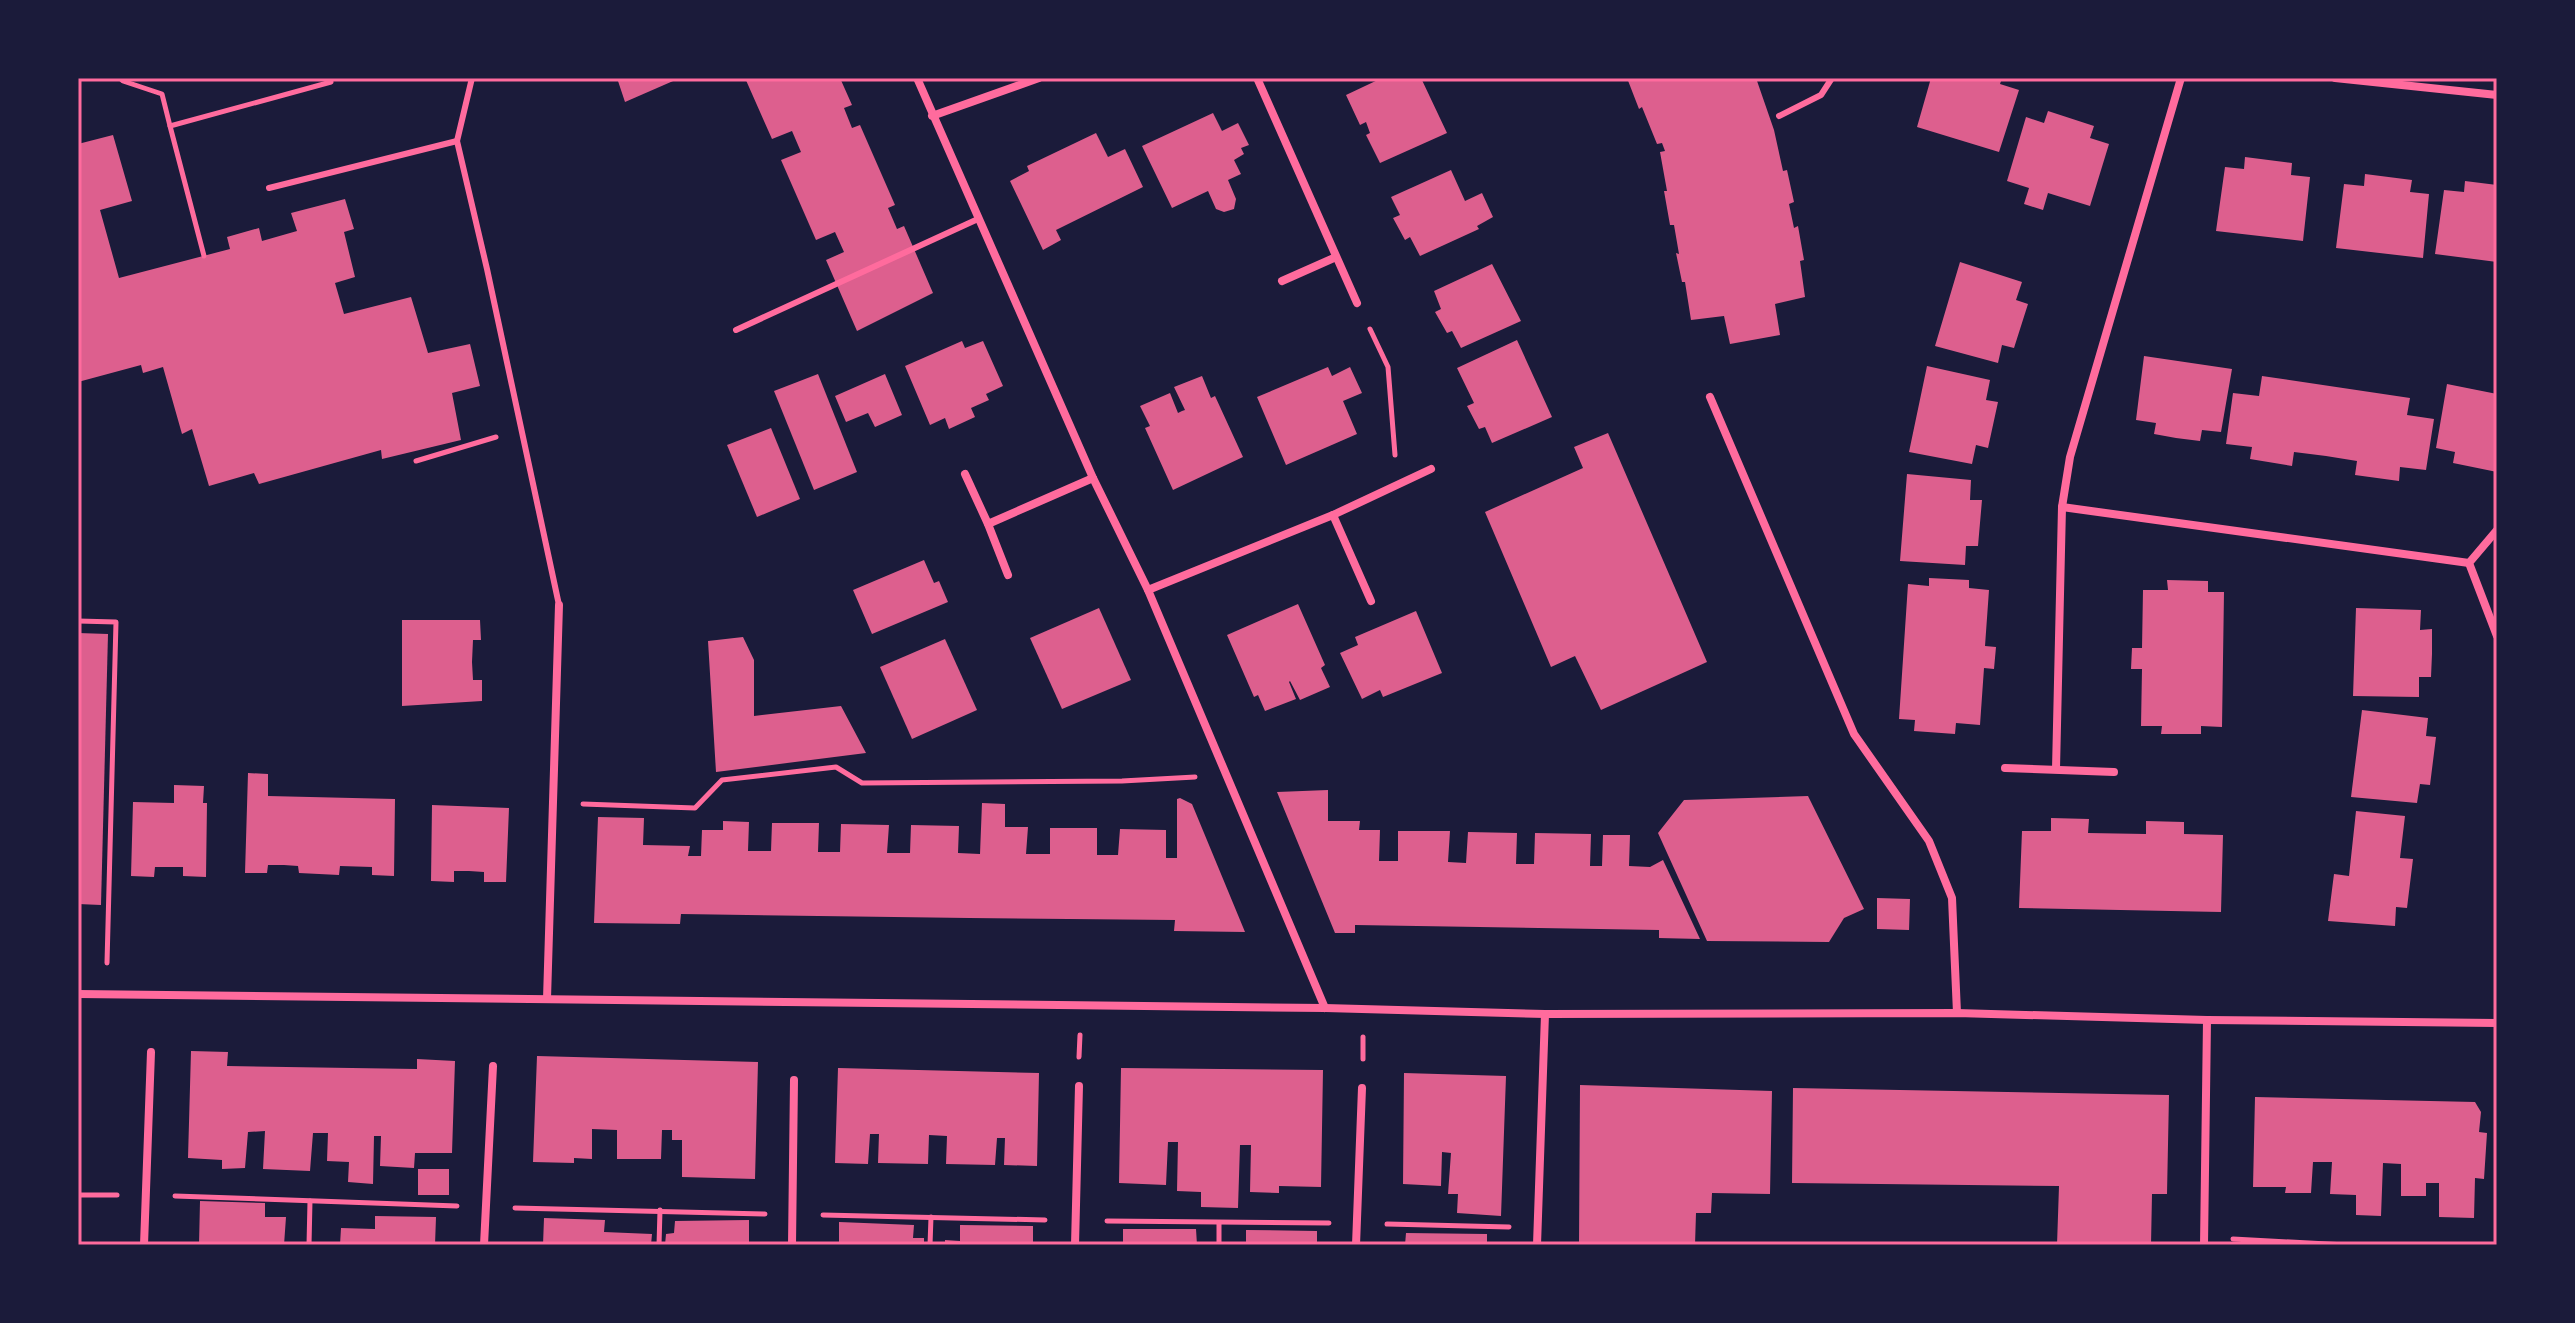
<svg xmlns="http://www.w3.org/2000/svg" width="2575" height="1323" font-family="Helvetica,sans-serif">
<rect width="100%" height="100%" fill="#1b1b3a"/>
<g fill="#dd5f8e">
<polygon points="617,78 680,78 625,102"/>
<polygon points="745,78 840,78 852,105 844,108 852,128 860,125 895,205 888,208 897,229 904,226 933,293 857,331 826,260 844,252 835,232 816,240 781,160 801,152 792,131 772,139"/>
<polygon points="1382,78 1421,78 1447,133 1380,163 1366,135 1370,133 1366,122 1360,125 1346,95"/>
<polygon points="1627,78 1756,78 1774,130 1783,171 1787,170 1794,202 1789,204 1794,228 1798,226 1804,260 1800,261 1805,297 1775,304 1780,335 1730,344 1724,316 1691,320 1685,282 1682,282 1676,253 1679,254 1674,225 1670,225 1664,191 1667,191 1660,152 1665,151 1662,143 1657,144 1642,107 1639,109"/>
<polygon points="1931,78 2002,78 2000,84 2019,90 1999,152 1917,127"/>
<polygon points="2048,111 2094,126 2090,138 2109,144 2090,206 2048,193 2043,210 2024,204 2029,188 2007,181 2026,117 2044,123"/>
<polygon points="1213,113 1222,131 1238,123 1249,145 1241,148 1244,154 1234,160 1241,174 1228,180 1236,199 1234,209 1224,212 1216,209 1208,191 1172,208 1142,146"/>
<polygon points="1096,133 1108,157 1125,149 1143,187 1056,230 1061,240 1043,250 1010,181 1029,171 1027,166"/>
<polygon points="113,135 132,201 100,210 119,278 230,249 227,237 259,228 262,241 297,231 291,213 345,199 354,229 344,232 355,277 335,283 344,314 411,297 428,353 470,344 480,386 452,393 461,440 382,459 381,450 259,484 254,473 209,486 192,429 182,434 163,367 143,373 141,365 78,382 78,144"/>
<polygon points="2245,157 2292,163 2291,175 2310,177 2303,241 2216,231 2225,167 2244,169"/>
<polygon points="1451,170 1465,201 1482,193 1493,217 1477,226 1479,229 1420,256 1410,237 1405,240 1393,218 1400,215 1391,197"/>
<polygon points="2365,174 2412,180 2410,192 2429,194 2423,258 2336,248 2344,184 2364,186"/>
<polygon points="2465,181 2497,185 2497,262 2435,254 2444,190 2464,192"/>
<polygon points="1960,262 2022,282 2016,300 2028,304 2014,348 2002,345 1998,363 1935,346"/>
<polygon points="1492,264 1521,321 1461,348 1452,331 1447,333 1435,312 1441,309 1434,291"/>
<polygon points="1517,340 1552,417 1492,443 1485,427 1479,429 1467,406 1474,403 1457,368"/>
<polygon points="962,341 965,348 983,341 1003,386 986,394 989,400 971,408 975,417 949,429 945,418 930,425 905,366"/>
<polygon points="2144,356 2232,369 2221,432 2202,430 2200,441 2176,438 2154,434 2156,423 2136,420"/>
<polygon points="1927,366 1990,380 1986,400 1998,402 1988,448 1976,445 1972,464 1909,452"/>
<polygon points="1328,367 1332,376 1350,367 1362,393 1343,401 1357,434 1286,465 1257,397"/>
<polygon points="818,374 857,472 814,490 774,391"/>
<polygon points="885,374 902,415 875,427 868,413 846,422 835,396"/>
<polygon points="1202,376 1211,398 1215,396 1243,457 1173,490 1145,428 1150,426 1140,406 1170,393 1178,413 1182,411 1185,410 1174,387"/>
<polygon points="2262,376 2410,398 2407,415 2434,419 2426,470 2400,467 2399,481 2355,475 2357,461 2326,456 2294,452 2292,466 2250,459 2252,447 2226,444 2233,393 2259,396"/>
<polygon points="2447,384 2497,394 2497,472 2453,463 2455,452 2436,448"/>
<polygon points="771,428 800,499 757,517 727,445"/>
<polygon points="1608,433 1707,662 1601,710 1575,656 1551,667 1485,512 1583,468 1574,447"/>
<polygon points="1907,474 1971,480 1970,500 1982,500 1978,546 1966,546 1965,565 1900,561"/>
<polygon points="924,560 934,583 939,581 948,602 872,634 853,590"/>
<polygon points="1929,578 1969,580 1969,588 1989,590 1985,646 1996,647 1994,669 1984,668 1980,725 1956,723 1955,734 1914,731 1915,720 1899,719 1908,584 1929,586"/>
<polygon points="2167,580 2208,581 2208,592 2224,592 2222,727 2201,726 2201,734 2161,734 2162,726 2141,726 2142,669 2131,669 2132,648 2142,648 2143,590 2168,590"/>
<polygon points="1298,604 1325,665 1321,668 1330,687 1300,700 1290,681 1289,682 1296,699 1265,711 1258,695 1254,697 1227,635"/>
<polygon points="1099,608 1131,680 1062,709 1030,638"/>
<polygon points="2356,608 2421,610 2420,630 2432,629 2432,654 2431,677 2419,677 2419,697 2353,696"/>
<polygon points="1416,611 1442,673 1383,697 1380,690 1362,699 1340,653 1358,645 1355,637"/>
<polygon points="402,620 480,620 481,640 473,640 472,662 473,680 482,680 482,701 402,706"/>
<polygon points="78,633 108,634 101,905 78,904"/>
<polygon points="743,637 754,660 754,716 841,706 866,753 716,772 708,641"/>
<polygon points="945,639 977,710 912,739 880,667"/>
<polygon points="2362,710 2428,718 2426,736 2436,737 2430,785 2420,784 2417,803 2351,797"/>
<polygon points="248,773 268,774 268,796 395,799 394,876 372,875 372,867 340,866 339,875 299,873 298,866 284,865 268,865 267,873 245,873"/>
<polygon points="174,785 204,786 203,803 207,803 206,877 183,876 183,867 155,867 154,877 131,876 133,802 174,803"/>
<polygon points="1328,790 1328,821 1360,821 1359,830 1380,830 1379,861 1398,861 1398,831 1450,831 1448,862 1466,863 1468,832 1517,833 1516,864 1534,864 1535,833 1591,834 1590,866 1602,866 1603,835 1630,835 1629,866 1650,867 1663,860 1700,939 1659,938 1659,930 1355,925 1355,933 1335,933 1277,792"/>
<polygon points="1808,796 1864,909 1844,918 1829,942 1707,941 1658,833 1684,800"/>
<polygon points="1180,798 1192,804 1245,932 1174,931 1175,920 969,918 681,914 680,924 594,923 598,817 644,818 643,845 690,846 688,856 701,856 702,830 723,830 723,821 749,822 748,851 771,851 772,823 819,823 818,852 840,852 841,824 889,825 887,853 910,853 911,825 959,826 958,853 980,854 982,803 1005,804 1005,827 1028,827 1026,854 1050,854 1050,828 1097,828 1097,855 1118,855 1120,829 1166,830 1166,858 1177,858 1177,799"/>
<polygon points="432,805 509,808 506,882 484,882 484,872 469,871 454,871 454,882 431,881"/>
<polygon points="2356,811 2405,816 2400,858 2413,859 2407,908 2396,907 2395,926 2328,921 2334,874 2349,876"/>
<polygon points="2051,818 2089,819 2088,833 2146,834 2146,821 2184,822 2184,834 2223,835 2221,912 2019,908 2022,831 2051,831"/>
<polygon points="1877,898 1910,899 1909,930 1877,929"/>
<polygon points="191,1051 228,1052 227,1066 417,1069 417,1059 455,1061 452,1153 415,1153 414,1168 380,1166 381,1136 374,1136 373,1184 348,1182 349,1162 327,1161 328,1133 313,1133 310,1171 263,1169 265,1131 248,1132 245,1168 222,1169 222,1160 188,1158"/>
<polygon points="537,1056 758,1062 755,1179 682,1177 682,1140 672,1140 672,1130 662,1130 661,1159 617,1159 617,1130 592,1129 592,1159 574,1158 574,1163 533,1162"/>
<polygon points="838,1068 1039,1073 1037,1166 1004,1165 1005,1138 997,1138 995,1165 946,1164 947,1136 929,1135 928,1164 878,1163 879,1134 870,1134 868,1164 835,1163"/>
<polygon points="1121,1068 1323,1070 1321,1187 1279,1186 1279,1193 1250,1192 1251,1145 1240,1145 1238,1208 1201,1207 1201,1192 1177,1191 1178,1142 1168,1142 1166,1185 1119,1183"/>
<polygon points="1404,1073 1506,1076 1501,1216 1457,1213 1458,1194 1448,1194 1451,1153 1442,1152 1441,1186 1403,1184"/>
<polygon points="1580,1085 1772,1091 1770,1194 1712,1193 1711,1213 1696,1213 1695,1245 1579,1245"/>
<polygon points="1793,1088 2169,1095 2167,1194 2152,1194 2151,1245 2057,1245 2059,1186 1792,1183"/>
<polygon points="2255,1097 2475,1102 2481,1112 2479,1132 2487,1133 2484,1179 2475,1178 2474,1218 2439,1217 2439,1183 2426,1183 2426,1196 2401,1196 2401,1164 2383,1163 2381,1216 2356,1215 2356,1195 2330,1194 2332,1162 2313,1162 2311,1193 2285,1193 2286,1187 2253,1187"/>
<rect x="418" y="1169" width="31" height="26"/>
<polygon points="200,1201 265,1203 265,1217 286,1217 284,1245 199,1245"/>
<polygon points="375,1216 436,1217 435,1245 340,1245 341,1228 375,1229"/>
<polygon points="544,1218 605,1220 604,1232 652,1234 651,1245 543,1245"/>
<polygon points="749,1220 749,1245 665,1245 666,1234 674,1233 675,1221"/>
<polygon points="839,1222 914,1225 913,1238 924,1238 924,1245 839,1245"/>
<polygon points="960,1225 1033,1226 1033,1245 945,1245 945,1240 960,1241"/>
<polygon points="1123,1229 1196,1229 1197,1245 1123,1245"/>
<polygon points="1246,1230 1317,1231 1317,1245 1246,1245"/>
<polygon points="1406,1233 1487,1234 1487,1245 1405,1245"/>
</g>
<g fill="none" stroke-linecap="round" stroke-linejoin="round">
<g stroke="#ff6b9d" stroke-width="5">
<polyline points="120,78 123,81 162,94 170,126"/>
<polyline points="204,256 170,126 331,82 329,78"/>
<polyline points="1370,329 1388,367 1395,455"/>
<polyline points="416,461 496,437"/>
<polyline points="78,621 116,622 107,963"/>
<polyline points="583,804 695,808 722,780 836,767 862,783 1122,781 1195,777"/>
<polyline points="1079,1057 1080,1035"/>
<polyline points="1363,1059 1363,1037"/>
<polyline points="78,1195 117,1195"/>
<polyline points="175,1196 457,1206"/>
<polyline points="515,1208 765,1214"/>
<polyline points="823,1215 1045,1220"/>
<polyline points="1107,1221 1329,1223"/>
<polyline points="1387,1224 1509,1227"/>
<polyline points="2233,1239 2346,1245"/>
<polyline points="309,1245 310,1201"/>
<polyline points="659,1245 660,1210"/>
<polyline points="930,1245 931,1217"/>
<polyline points="1219,1245 1219,1223"/>
</g>
<g stroke="#ff6b9d" stroke-width="6">
<polyline points="472,78 457,141 487,269 559,605"/>
<polyline points="1779,116 1821,95 1832,78"/>
<polyline points="269,188 457,141"/>
<polyline points="736,330 978,219"/>
</g>
<g stroke="#ff6b9d" stroke-width="8">
<polyline points="917,78 1093,478 1148,590 1325,1008"/>
<polyline points="1257,78 1357,303"/>
<polyline points="2335,78 2497,95"/>
<polyline points="932,116 1039,78"/>
<polyline points="1282,281 1336,257"/>
<polyline points="1710,397 1854,734 1929,841 1952,898 1957,1013"/>
<polyline points="965,474 988,524 1008,575"/>
<polyline points="2062,507 2469,563"/>
<polyline points="1333,515 1371,601"/>
<polyline points="988,524 1093,478"/>
<polyline points="2497,530 2469,563 2497,636"/>
<polyline points="1148,590 1333,515 1431,469"/>
<polyline points="2005,768 2114,772"/>
<polyline points="2056,769 2062,507 2070,457 2181,78"/>
<polyline points="78,994 1325,1008 1545,1014 1957,1013 2207,1020 2497,1023"/>
<polyline points="547,999 559,605"/>
<polyline points="144,1245 151,1052"/>
<polyline points="484,1245 493,1066"/>
<polyline points="792,1245 794,1080"/>
<polyline points="1075,1245 1079,1086"/>
<polyline points="1356,1245 1362,1088"/>
<polyline points="1537,1245 1545,1014"/>
<polyline points="2204,1245 2207,1020"/>
</g>
</g>
<rect width="2575" height="1323" fill="none" stroke="#1b1b3a" stroke-width="160"/>
<rect x="80" y="80" width="2415" height="1163" fill="none" stroke="#ff6b9d" stroke-width="3"/>
</svg>
